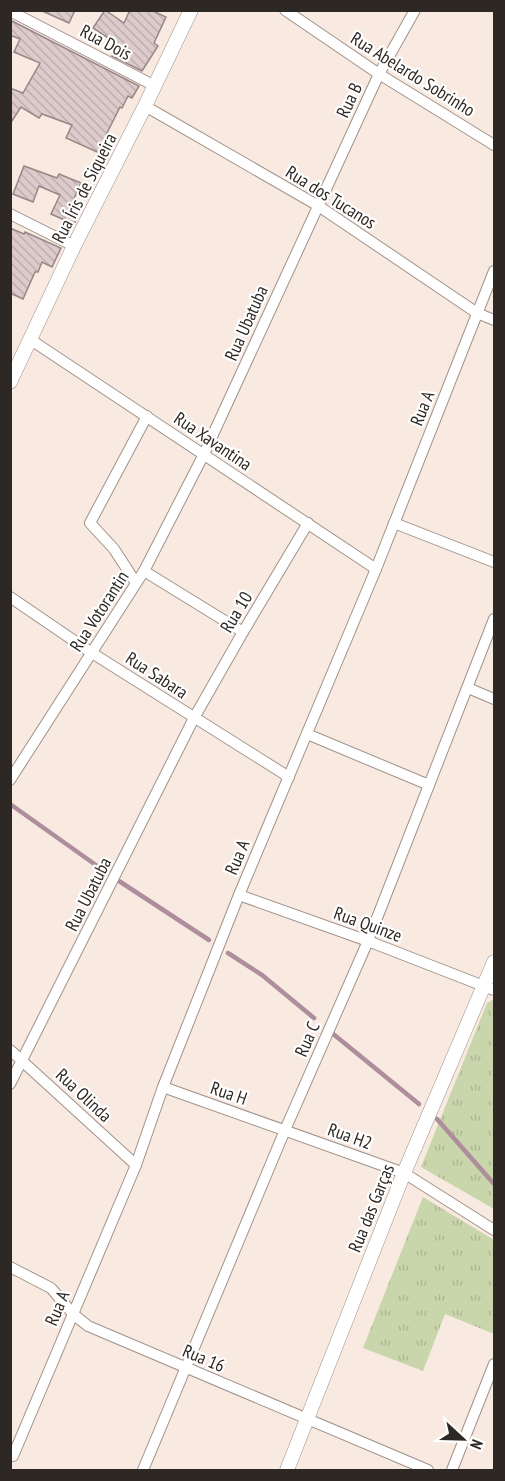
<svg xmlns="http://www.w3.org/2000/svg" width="505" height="1481" font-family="'PT Sans Narrow',sans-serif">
<defs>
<pattern id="grass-tufts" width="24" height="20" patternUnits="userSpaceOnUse" patternTransform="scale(1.5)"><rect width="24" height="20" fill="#c9d6ab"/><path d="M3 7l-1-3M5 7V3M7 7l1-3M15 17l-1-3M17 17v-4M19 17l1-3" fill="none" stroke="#adb893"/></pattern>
<pattern id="building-back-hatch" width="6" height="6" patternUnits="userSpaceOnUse" patternTransform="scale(1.5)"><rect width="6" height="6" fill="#ddcbcb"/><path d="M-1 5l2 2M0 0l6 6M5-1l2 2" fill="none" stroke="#beaeae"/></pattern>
</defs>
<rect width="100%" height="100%" fill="#f8e9e1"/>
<g fill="url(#grass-tufts)">
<polygon points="494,999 494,1209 421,1167 487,1003"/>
<polygon points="423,1197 494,1240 494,1334 445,1314 423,1371 363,1348"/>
</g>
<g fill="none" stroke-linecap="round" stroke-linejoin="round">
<g stroke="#ae8d9d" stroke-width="4.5">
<polyline points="10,804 100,868"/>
<polyline points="119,881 209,940"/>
<polyline points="228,953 262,975 314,1018"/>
<polyline points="332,1033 419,1104"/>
<polyline points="437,1119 494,1184"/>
</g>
</g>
<g fill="url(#building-back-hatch)" stroke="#978686" stroke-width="1.5">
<polygon points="40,10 75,10 69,23"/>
<polygon points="105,10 124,23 130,10 151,10 166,17 154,43 158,46 142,71 112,56 119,45 93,28"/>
<polygon points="10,20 139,86 132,98 128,96 122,108 120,107 106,135 114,138 106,156 66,138 72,125 42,114 39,118 21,107 10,124 10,88 23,93 40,63 14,52 20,39 10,35"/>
<polygon points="24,166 57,178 59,174 81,183 72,203 82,207 74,224 51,214 60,195 39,186 33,202 13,194"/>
<polygon points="10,228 24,234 25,232 61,248 52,267 42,262 38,272 35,272 23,299 10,293"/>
</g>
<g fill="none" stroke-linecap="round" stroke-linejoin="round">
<g stroke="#a0928a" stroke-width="12">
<g id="minor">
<polyline points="285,10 379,74 494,145"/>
<polyline points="10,11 155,86"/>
<polyline points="145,106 317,205 477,313 494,320"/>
<polyline points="10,214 74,246"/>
<polyline points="31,340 376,569"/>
<polyline points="394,523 494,562"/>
<polyline points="144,571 243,632"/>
<polyline points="136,583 114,549 90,523 147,416"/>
<polyline points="10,597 92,653 289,777"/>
<polyline points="468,688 494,699"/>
<polyline points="307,734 429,785"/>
<polyline points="10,780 144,571 204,454 379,74 415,10"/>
<polyline points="239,895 368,941 494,990"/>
<polyline points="10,1050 136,1165"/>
<polyline points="10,1084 194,718 243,632 308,523"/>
<polyline points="163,1087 404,1173 494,1230"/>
<polyline points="10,1267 51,1288 73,1314 88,1326 428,1470"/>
<polyline points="13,1456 136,1165 163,1087 239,895 376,569 494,271"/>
<polyline points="143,1470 285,1130 368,941 494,619"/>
<polyline points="452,1470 494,1364"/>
</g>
</g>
<g stroke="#a0928a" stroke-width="15">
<g id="tertiary">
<polyline points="10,382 74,246 145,106 191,10"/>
<polyline points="287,1470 404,1173 494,962"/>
</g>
</g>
<use href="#minor" stroke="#fff" stroke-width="10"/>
<use href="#tertiary" stroke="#fff" stroke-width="14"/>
</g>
<g text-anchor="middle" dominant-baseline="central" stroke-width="4.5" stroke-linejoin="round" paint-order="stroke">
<g font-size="18" fill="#2d2824" stroke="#fff">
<text transform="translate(106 42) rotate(28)">Rua Dois</text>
<text transform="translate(413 74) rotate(32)">Rua Abelardo Sobrinho</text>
<text transform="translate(349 100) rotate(-65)">Rua B</text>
<text transform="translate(84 188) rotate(-63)">Rua Íris de Siqueira</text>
<text transform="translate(331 197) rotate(32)">Rua dos Tucanos</text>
<text transform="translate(246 323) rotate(-66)">Rua Ubatuba</text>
<text transform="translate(422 408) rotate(-68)">Rua A</text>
<text transform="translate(213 441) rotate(34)">Rua Xavantina</text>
<text transform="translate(99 611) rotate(-57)">Rua Votorantin</text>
<text transform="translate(236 612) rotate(-59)">Rua 10</text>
<text transform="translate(157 675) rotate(33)">Rua Sabara</text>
<text transform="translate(237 857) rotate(-67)">Rua A</text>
<text transform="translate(88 894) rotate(-63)">Rua Ubatuba</text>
<text transform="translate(368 924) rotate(20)">Rua Quinze</text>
<text transform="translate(307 1039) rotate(-66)">Rua C</text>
<text transform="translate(229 1093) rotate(19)">Rua H</text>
<text transform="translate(84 1095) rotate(43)">Rua Olinda</text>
<text transform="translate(350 1136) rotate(20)">Rua H2</text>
<text transform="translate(371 1208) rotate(-68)">Rua das Garças</text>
<text transform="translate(57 1308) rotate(-67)">Rua A</text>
<text transform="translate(204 1358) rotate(23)">Rua 16</text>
</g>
</g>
<rect width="505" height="1481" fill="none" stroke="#2d2824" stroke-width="24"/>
<g transform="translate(463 1439) rotate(112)" stroke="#ffffff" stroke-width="4.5" paint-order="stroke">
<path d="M0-4.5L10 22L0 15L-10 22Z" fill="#2d2824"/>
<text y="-9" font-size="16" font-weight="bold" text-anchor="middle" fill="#2d2824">N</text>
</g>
</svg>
